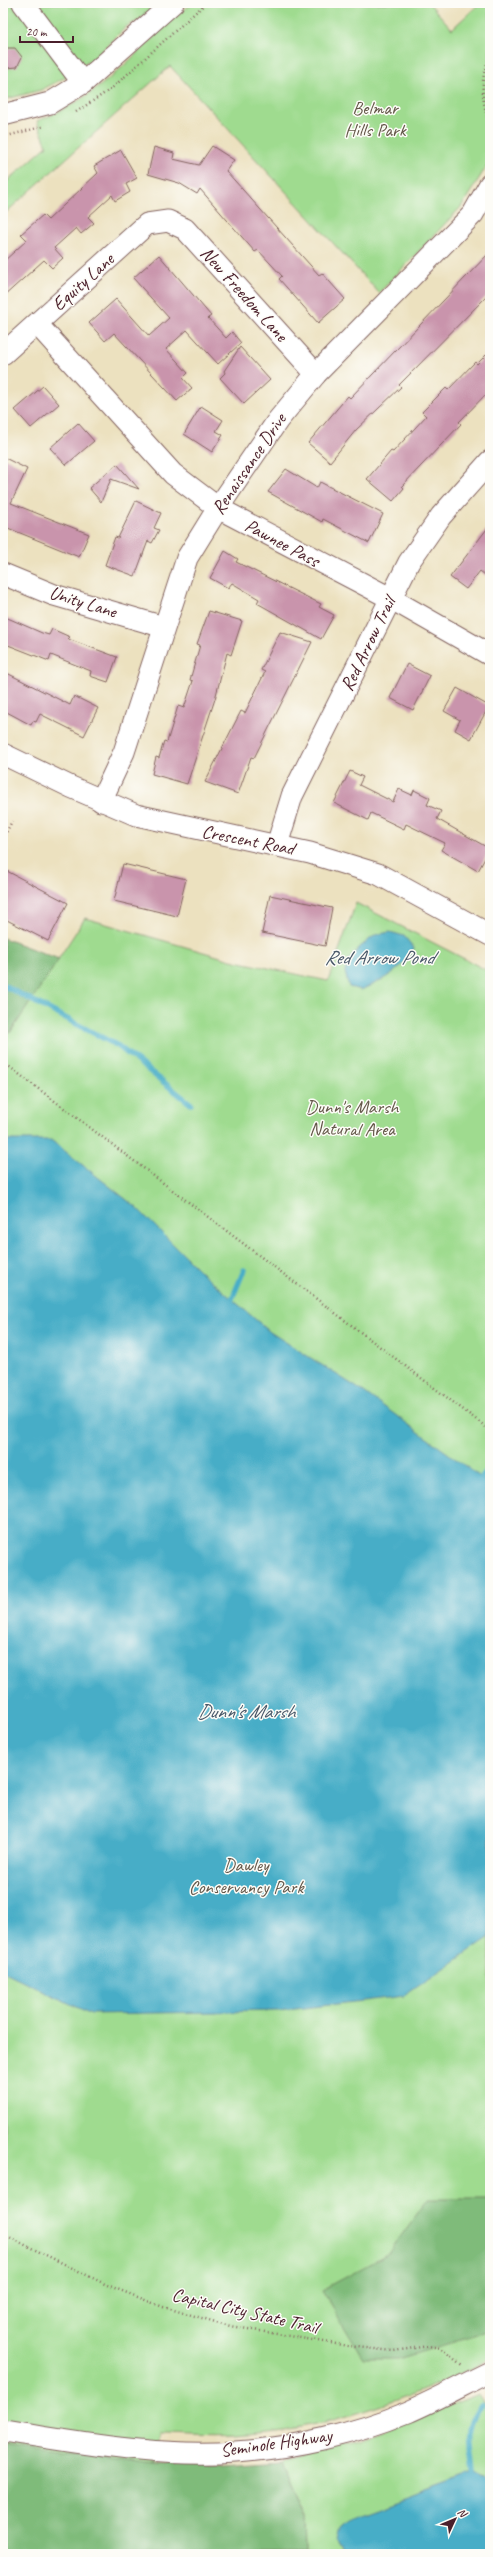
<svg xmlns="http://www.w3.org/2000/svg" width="493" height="2557" font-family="Caveat,sans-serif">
<rect width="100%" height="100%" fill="#fdfcf7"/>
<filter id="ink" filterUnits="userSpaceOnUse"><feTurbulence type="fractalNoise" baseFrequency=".025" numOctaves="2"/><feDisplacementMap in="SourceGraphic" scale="8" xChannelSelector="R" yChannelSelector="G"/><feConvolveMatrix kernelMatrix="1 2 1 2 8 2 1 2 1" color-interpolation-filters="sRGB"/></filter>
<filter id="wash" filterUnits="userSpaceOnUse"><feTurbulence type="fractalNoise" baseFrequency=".012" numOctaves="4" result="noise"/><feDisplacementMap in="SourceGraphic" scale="16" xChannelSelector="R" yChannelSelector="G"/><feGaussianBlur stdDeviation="0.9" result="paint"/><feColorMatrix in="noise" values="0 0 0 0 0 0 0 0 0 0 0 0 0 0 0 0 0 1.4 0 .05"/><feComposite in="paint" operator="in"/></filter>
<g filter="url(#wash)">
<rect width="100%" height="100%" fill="#ece1bf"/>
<g fill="#9fdb8f" stroke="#747d5d">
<polygon points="3,3 159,3 138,21 127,26 95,57 68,76 41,90 3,100"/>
<path d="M 194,3 L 429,3 L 452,29 L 480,3 L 490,3 L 490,161 L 461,207 L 379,293 L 170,66 L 3,215 L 3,185 L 47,146 L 37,121 C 103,96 131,56 181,11 Z"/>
<path d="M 356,903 L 490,972 L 490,2359 C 409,2400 326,2430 235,2435 C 210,2437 184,2434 159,2434 L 155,2463 L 3,2554 L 3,1028 L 10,1033 L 85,918 L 231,960 L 328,981 Z"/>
<polygon points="479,2394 490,2411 490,2482 473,2474 416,2495 337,2543 343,2554 305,2554 304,2520 280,2460 362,2439"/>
</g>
<g fill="#7fbb7a" stroke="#646d52">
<polygon points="3,938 59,959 10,1033 3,1028"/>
<polygon points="428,2199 490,2199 490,2331 401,2358 363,2358 322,2290 387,2255"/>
<polygon points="3,2443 155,2463 209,2465 280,2460 304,2521 305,2554 3,2554"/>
</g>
<g fill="#47adc7" stroke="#486679">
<path d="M 390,932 L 404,936 L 414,948 C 403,970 383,980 361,990 L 349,987 L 345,972 L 349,960 L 359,948 L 375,935 Z"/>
<polygon points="3,1140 51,1140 137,1208 201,1272 270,1332 364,1392 490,1484 490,1937 404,1996 279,2011 91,2014 3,1971"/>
<polygon points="473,2474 490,2482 490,2554 343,2554 337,2543 340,2530 355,2517"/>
</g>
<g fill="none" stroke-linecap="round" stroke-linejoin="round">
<g stroke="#47adc7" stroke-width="5.5">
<polyline points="3,985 118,1046 191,1104"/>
<polyline points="232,1299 244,1270"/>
<polyline points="482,1477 490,1467"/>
<path d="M 473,2474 C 471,2448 463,2426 482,2405"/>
</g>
</g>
<g id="blocks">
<g fill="#c994ac">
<polygon points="6,48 15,48 22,57 17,67 7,68 3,62"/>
<polygon points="212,146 234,160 226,171 319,275 322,273 345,299 318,323 279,279 282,276 258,250 255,252 200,189 197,194 179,183 148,174 154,147 174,153 173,159 199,165"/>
<polygon points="121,150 137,178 126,184 130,192 115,201 112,195 88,217 94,223 81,234 76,228 54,248 63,258 52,268 44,260 3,297 3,262 27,240 21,234 43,215 48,220 98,173 94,166"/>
<polygon points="490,252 490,293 399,385 401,387 356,430 330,462 308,443 348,396 350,398"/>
<polygon points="159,255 211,316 208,318 226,338 232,332 241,343 218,364 187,330 166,349 188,373 183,378 192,388 177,401 114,333 105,341 89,323 116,299 149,336 169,318 133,278"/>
<polygon points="240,347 270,380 244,404 220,378 225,373 224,371"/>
<polygon points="490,351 490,390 459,422 461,424 402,486 404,488 393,501 367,479 391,451 393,452 426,416 422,412 446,388 448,390 475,362 477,364"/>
<polygon points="43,386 59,404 31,428 15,410"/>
<polygon points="201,406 223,420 216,431 223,435 212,452 184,434"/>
<polygon points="78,423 94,441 66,465 50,448"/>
<polygon points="3,457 27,469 11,503 89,534 79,557 3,526"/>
<polygon points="117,464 139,489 111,479 101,502 89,488"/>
<polygon points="286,469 317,488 320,482 383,514 369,543 323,519 322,522 268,492"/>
<polygon points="136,501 161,513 154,528 159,530 152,543 148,541 135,576 105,565 115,537 118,538"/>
<polygon points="490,525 490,579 480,571 466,589 450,577"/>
<polygon points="225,551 238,559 236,562 321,604 319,607 334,615 321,639 257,603 259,599 232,583 228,588 210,578"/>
<polygon points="209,611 242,621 231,655 227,653 215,699 187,784 152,774 156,757 159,758 164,741 167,742 178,706 184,708 193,681 190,680 200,645 197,644"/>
<polygon points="3,616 42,633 49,635 52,629 70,637 68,639 117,657 108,682 90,676 91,671 51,655 49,661 3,643"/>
<polygon points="280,632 312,642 254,758 251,757 238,794 205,782 241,711 245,713 265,672 261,670"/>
<polygon points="407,664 430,676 413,710 390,698"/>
<polygon points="3,671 70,705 74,696 98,708 84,736 40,714 36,722 33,721 31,725 3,710"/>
<polygon points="457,688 489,706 471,739 455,730 460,720 444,711"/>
<polygon points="350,771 363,777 359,785 393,802 399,789 412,795 414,790 430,798 427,805 441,811 437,819 490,849 478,871 441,850 445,843 406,824 404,829 371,813 368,820 334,803"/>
<polygon points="123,864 186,879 177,916 114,901"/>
<polygon points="3,869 68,903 48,941 3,918"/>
<polygon points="270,895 332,908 325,946 262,933"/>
</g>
</g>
</g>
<g filter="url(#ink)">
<use href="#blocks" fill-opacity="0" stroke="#83635f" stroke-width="1"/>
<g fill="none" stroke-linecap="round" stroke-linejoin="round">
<g stroke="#83635f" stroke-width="23">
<g id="minor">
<polyline points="23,3 83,83"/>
<polyline points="3,115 50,103 83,83 173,3"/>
<polyline points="37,324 173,474 218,508 390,598 490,655"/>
<polyline points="3,354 147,224 168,221 185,229 316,374"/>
<polyline points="3,574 54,595 164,627"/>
<polyline points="3,754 71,787 136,815 310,853 378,874 490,935"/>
<polyline points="101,801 124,752 187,558 218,508 278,420 316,374 473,214 490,184"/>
<polyline points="277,845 292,796 409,562 441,516 490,461"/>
<path d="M 3,2431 C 79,2442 158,2458 235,2452 C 293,2448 355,2434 408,2412 C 436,2400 463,2385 490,2372"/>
</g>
</g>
<g stroke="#83635f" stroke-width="2.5" stroke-dasharray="1 3" stroke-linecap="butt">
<path d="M 490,57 C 478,80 483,104 490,127"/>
<polyline points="76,112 111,89 206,3"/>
<polyline points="3,137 45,126"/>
<polyline points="3,839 12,821"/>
<polyline points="3,1062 490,1430"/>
<polyline points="3,2234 107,2285 163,2307 230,2326 348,2346 393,2351 429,2346 440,2348 462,2365"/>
</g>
<use href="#minor" stroke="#fff" stroke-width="21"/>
</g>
</g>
<g text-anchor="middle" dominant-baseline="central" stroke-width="3" stroke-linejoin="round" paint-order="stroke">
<g font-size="19" fill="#645749" stroke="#fdfcf7">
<text x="375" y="108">Belmar<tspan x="375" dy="22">Hills Park</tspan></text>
<text x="352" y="1107">Dunn's Marsh<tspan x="352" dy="22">Natural Area</tspan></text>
<text x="246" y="1865">Dawley<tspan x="246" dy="22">Conservancy Park</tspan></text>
</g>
<g font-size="19" fill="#4a1f2b" stroke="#fdfcf7">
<text transform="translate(83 282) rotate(-42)">Equity Lane</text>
<text transform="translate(244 294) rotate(48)">New Freedom Lane</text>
<text transform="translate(249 464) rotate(-56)">Renaissance Drive</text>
<text transform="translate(282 543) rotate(28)">Pawnee Pass</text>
<text transform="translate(83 602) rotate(17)">Unity Lane</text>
<text transform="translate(368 644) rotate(-64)">Red Arrow Trail</text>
<text transform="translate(248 840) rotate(11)">Crescent Road</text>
<text transform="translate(245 2311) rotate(13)">Capital City State Trail</text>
<text transform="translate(276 2443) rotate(-8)">Seminole Highway</text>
</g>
<g font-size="20" font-style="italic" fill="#495869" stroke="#fdfcf7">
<text x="379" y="957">Red Arrow Pond</text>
<text x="246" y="1711">Dunn's Marsh</text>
</g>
</g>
<rect width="493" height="2557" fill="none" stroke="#fdfcf7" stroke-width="16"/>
<g transform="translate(455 2519) rotate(46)" stroke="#fdfcf7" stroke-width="3" paint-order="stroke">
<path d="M0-3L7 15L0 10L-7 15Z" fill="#4a1f2b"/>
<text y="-6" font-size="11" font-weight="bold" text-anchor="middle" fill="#4a1f2b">N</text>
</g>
<path d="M20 36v6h53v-6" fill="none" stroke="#4a1f2b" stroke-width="2"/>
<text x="26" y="36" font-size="12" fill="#4a1f2b" stroke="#fdfcf7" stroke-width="3" paint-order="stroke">20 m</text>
</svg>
